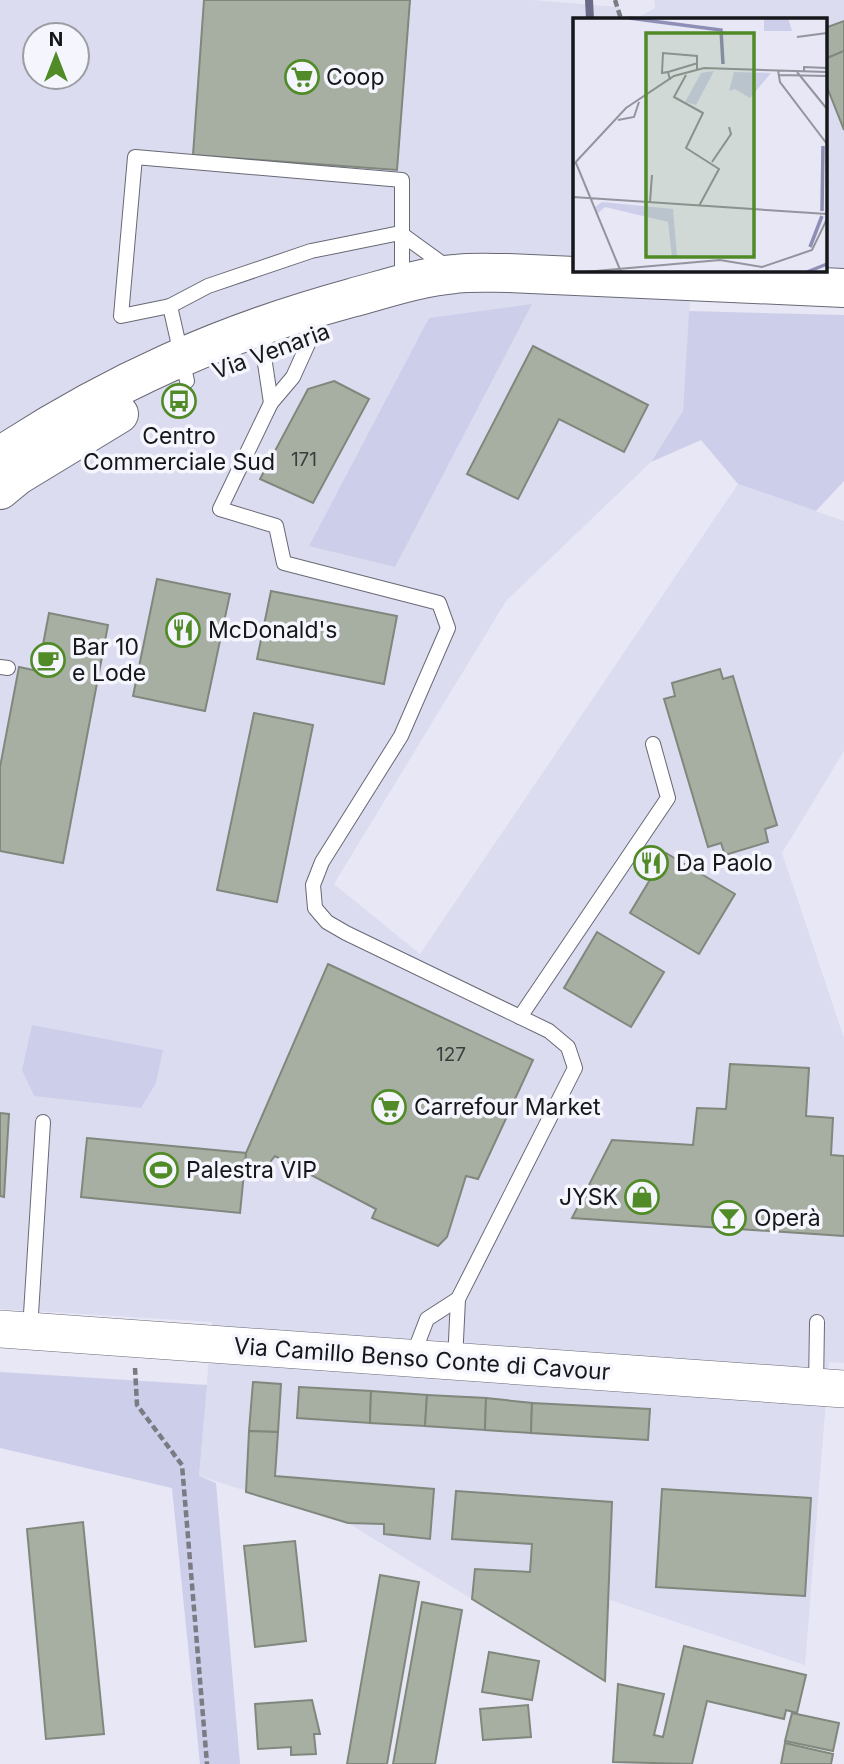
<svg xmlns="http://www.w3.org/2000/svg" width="844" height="1764" font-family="Inter,sans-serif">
<rect width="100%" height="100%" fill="#e7e7f5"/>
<path fill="#dcdcf1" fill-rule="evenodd" d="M 0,0 L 532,0 L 619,7 L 622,19 L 574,19 L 574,270 L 825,270 L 825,19 L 639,17 L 655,8 L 654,0 L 844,0 L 844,274 L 692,271 L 683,411 L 651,462 L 506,601 L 334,884 L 420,954 L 738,484 L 844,521 L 844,751 L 782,853 L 844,1038 L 844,1363 L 829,1362 L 805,1665 L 610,1600 L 605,1681 L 348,1523 L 199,1476 L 212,1322 L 0,1309 ZM 35,35 L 77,35 L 77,77 L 35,77 Z"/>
<g fill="#cdceea">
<polygon points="532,304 395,567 309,546 429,318"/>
<polygon points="689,311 844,315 844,481 816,511 738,484 701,440 651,462 683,411"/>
<polygon points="32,1025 163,1050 156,1083 141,1108 34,1096 22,1070"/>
<polygon points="0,1372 207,1385 199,1476 216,1483 240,1764 200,1764 172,1488 0,1448"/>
</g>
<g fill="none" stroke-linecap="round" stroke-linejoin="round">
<polyline stroke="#6a6a88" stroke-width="8" points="589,0 590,19"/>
</g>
<g fill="#a7afa3" stroke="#80877c" stroke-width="2">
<polygon points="204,0 410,0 397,170 193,155"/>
<polygon points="844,21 844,51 825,59 825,28"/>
<polygon points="844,51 844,130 825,82 825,59"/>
<polygon points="533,346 648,405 624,452 559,419 518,499 467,474"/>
<polygon points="334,381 369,399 313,503 260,479 308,389"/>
<polygon points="157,579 230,594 205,711 133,696"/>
<polygon points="271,591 397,616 384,684 257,659"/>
<polygon points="49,613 108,625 63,863 0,851 0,767 19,667 38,671"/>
<polygon points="720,669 723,679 733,676 777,825 765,829 768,842 725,855 721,843 708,847 664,699 675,696 672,683"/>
<polygon points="254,713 313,725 277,902 217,890"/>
<polygon points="666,853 735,894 699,954 630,913"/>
<polygon points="597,932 664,972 631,1027 564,988"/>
<polygon points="328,964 533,1060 478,1179 466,1176 447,1237 438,1246 372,1218 376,1209 275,1156 267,1166 257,1170 244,1166 246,1153"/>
<polygon points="730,1064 809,1068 806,1116 833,1118 831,1155 844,1156 844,1236 572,1218 612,1140 693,1145 697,1108 726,1109"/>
<polygon points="0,1113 9,1114 4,1197 0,1196"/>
<polygon points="87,1138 246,1153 240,1213 81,1197"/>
<polygon points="253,1382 281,1384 278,1432 249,1431"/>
<polygon points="299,1387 371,1391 370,1423 297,1418"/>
<polygon points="371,1391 427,1395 425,1426 370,1423"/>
<polygon points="427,1395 486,1398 485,1430 425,1426"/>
<polygon points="486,1398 532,1403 531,1433 485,1430"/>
<polygon points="532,1403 650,1409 648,1440 531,1433"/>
<polygon points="249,1431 278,1432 275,1476 434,1489 430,1539 384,1534 384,1524 348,1523 246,1492"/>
<polygon points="662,1489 811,1498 805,1596 656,1587"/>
<polygon points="456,1491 612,1502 605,1681 472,1599 475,1569 530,1572 532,1544 452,1539"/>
<polygon points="83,1522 104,1734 46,1739 27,1529"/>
<polygon points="295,1541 306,1641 255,1647 244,1546"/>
<polygon points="380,1575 419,1582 387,1764 347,1764"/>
<polygon points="422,1602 462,1610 435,1764 393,1764"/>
<polygon points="684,1646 806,1675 797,1713 786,1710 784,1719 707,1701 692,1764 613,1762 618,1684 664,1694 654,1735 663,1737"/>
<polygon points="489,1652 539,1661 532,1700 482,1692"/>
<polygon points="312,1700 320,1734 314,1734 316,1754 291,1755 291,1747 258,1749 255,1704"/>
<polygon points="528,1705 531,1737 483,1740 480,1709"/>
<polygon points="792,1713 839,1723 833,1751 785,1741"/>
<polygon points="785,1743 833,1754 831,1764 781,1764"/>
</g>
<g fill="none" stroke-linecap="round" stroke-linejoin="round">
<g stroke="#686975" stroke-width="16">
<g id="service">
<polyline points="400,233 447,267"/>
<polyline points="170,306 208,286 311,251 400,233"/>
<polyline points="268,329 263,350 271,403"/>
<polyline points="312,335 293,377 271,403 220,509 276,526 284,563 439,603 448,628 401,736 322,862 313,885 315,908 327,922 346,933 549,1031 568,1047 575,1068 458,1299 455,1361"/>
<polyline points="187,381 170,306 121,316 135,157 402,180 402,280"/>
<polyline points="0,667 8,668"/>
<polyline points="520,1017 668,798 653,744"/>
<polyline points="30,1330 43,1122"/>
<polyline points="412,1358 427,1319 458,1299"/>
<polyline points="816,1387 817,1322"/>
</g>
</g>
<g stroke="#686975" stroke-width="38">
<polyline id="tertiary" points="0,1329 844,1389"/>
</g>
<g stroke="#686975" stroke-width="40">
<g id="secondary">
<path d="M 0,456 C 111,383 223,333 351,298 C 385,289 420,277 455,274 C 472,272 490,273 508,273 L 844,288"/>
<polyline points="0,490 17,476 119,414"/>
</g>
</g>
<g stroke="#7a7b83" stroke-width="4.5" stroke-dasharray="7 3.5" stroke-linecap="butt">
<polyline points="615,0 621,19"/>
<polyline points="135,1368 137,1405 182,1465 207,1764"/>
</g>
<use href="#service" stroke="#fff" stroke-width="14"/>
<use href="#tertiary" stroke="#fff" stroke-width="37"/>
<use href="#secondary" stroke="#fff" stroke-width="38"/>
</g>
<defs>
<g id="supermarket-ring" transform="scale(1.75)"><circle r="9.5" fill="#f5f5fd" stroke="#518b27" stroke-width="1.5"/><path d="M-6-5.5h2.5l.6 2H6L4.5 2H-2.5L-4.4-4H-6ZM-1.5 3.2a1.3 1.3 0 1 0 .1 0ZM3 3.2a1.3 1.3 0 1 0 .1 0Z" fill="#518b27"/></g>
<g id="bus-ring" transform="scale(1.75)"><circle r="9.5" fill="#f5f5fd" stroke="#518b27" stroke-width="1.5"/><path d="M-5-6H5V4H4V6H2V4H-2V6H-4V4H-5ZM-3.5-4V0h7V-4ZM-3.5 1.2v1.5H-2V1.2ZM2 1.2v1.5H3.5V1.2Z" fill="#518b27"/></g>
<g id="restaurant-ring" transform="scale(1.75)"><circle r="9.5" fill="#f5f5fd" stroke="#518b27" stroke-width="1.5"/><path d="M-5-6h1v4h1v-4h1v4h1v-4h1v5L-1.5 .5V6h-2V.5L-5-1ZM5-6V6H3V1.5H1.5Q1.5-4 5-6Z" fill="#518b27"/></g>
<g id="cafe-ring" transform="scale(1.75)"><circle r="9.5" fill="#f5f5fd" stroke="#518b27" stroke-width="1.5"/><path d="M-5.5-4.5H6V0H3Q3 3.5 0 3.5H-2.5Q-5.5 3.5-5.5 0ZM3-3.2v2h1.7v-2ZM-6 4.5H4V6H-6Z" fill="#518b27"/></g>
<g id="stadium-ring" transform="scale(1.75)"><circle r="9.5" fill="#f5f5fd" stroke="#518b27" stroke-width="1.5"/><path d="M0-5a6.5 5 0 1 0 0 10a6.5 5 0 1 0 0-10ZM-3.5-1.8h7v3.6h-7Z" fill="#518b27"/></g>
<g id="shop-ring" transform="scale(1.75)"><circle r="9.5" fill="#f5f5fd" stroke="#518b27" stroke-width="1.5"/><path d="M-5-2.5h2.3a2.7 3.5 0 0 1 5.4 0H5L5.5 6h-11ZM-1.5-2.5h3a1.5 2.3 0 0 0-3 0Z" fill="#518b27"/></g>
<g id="bar-ring" transform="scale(1.75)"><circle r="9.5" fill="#f5f5fd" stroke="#518b27" stroke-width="1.5"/><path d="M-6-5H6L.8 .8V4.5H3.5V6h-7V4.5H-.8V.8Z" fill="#518b27"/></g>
</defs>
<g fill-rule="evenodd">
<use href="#supermarket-ring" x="302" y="77"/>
<use href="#bus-ring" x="179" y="401"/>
<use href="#restaurant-ring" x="183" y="630"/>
<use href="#cafe-ring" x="48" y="660"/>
<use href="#restaurant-ring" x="651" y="863"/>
<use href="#supermarket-ring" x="389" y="1107"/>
<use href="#stadium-ring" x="161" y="1170"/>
<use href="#shop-ring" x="642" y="1197"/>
<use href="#bar-ring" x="729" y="1218"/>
</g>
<g text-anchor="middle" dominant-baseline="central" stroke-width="7" stroke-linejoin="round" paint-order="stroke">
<g font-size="19" fill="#3a3d3d">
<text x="304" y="459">171</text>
<text x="451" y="1054">127</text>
</g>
<g font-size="23" fill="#16171b" stroke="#f5f5fd" text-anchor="start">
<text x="326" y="77">Coop</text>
<text x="179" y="436" text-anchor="middle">Centro<tspan x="179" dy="26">Commerciale Sud</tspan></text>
<text x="208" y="630">McDonald's</text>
<text x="72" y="647">Bar 10<tspan x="72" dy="26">e Lode</tspan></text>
<text x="676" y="863">Da Paolo</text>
<text x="414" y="1107">Carrefour Market</text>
<text x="186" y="1170">Palestra VIP</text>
<text x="618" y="1197" text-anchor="end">JYSK</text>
<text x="754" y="1218">Operà</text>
</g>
<g font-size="23" fill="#16171b" stroke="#f5f5fd">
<text transform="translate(271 351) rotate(-20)">Via Venaria</text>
<text transform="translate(422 1359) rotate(4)">Via Camillo Benso Conte di Cavour</text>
</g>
</g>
<g transform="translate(573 18)">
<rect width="254" height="254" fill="#e7e7f5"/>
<path d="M 191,0 L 215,0 L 219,13 L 191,13 ZM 141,53 L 123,87 L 112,84 L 128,55 ZM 161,54 L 198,55 L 177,80 L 162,71 L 156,73 ZM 29,184 L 100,191 L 104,239 L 99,239 L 95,204 L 32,189 L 24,196 L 22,189 Z" fill="#cdceea"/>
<path fill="none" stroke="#8e8eb6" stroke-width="3.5" d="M 56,0 L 148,12 L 150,46M 249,193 L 250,128M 237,229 L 249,198M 234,254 L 254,246"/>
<path fill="none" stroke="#93949e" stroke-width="2" d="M 224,19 L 254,15M 205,52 L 207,64 L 254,126M 231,53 L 231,49 L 254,50M 95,54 L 125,45M 224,54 L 254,91M 113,57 L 101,79 L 130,95 L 113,130 L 146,151 L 126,188M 206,57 L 254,58M 97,62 L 95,54 L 89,55 L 90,35 L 124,38 L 124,51M 45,102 L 61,99 L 66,84M 139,144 L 158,116 L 156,109M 3,145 L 48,254M 0,147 L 53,90 L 101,58 L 131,50 L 254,54M 0,179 L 254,196M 77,184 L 79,157M 11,254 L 147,242 L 189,249 L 239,232 L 254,201"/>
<path fill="#518b27" fill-opacity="0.15" stroke="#518b27" stroke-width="3.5" d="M 73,15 L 181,15 L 181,239 L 73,239 Z"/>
<rect width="254" height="254" fill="none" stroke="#16171b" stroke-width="3.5"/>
</g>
<g transform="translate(56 56)"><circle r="33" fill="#f5f5fd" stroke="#9c9ca3" stroke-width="2"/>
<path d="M0-5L12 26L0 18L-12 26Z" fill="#518b27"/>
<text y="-10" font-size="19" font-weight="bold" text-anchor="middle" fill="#16171b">N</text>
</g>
</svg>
